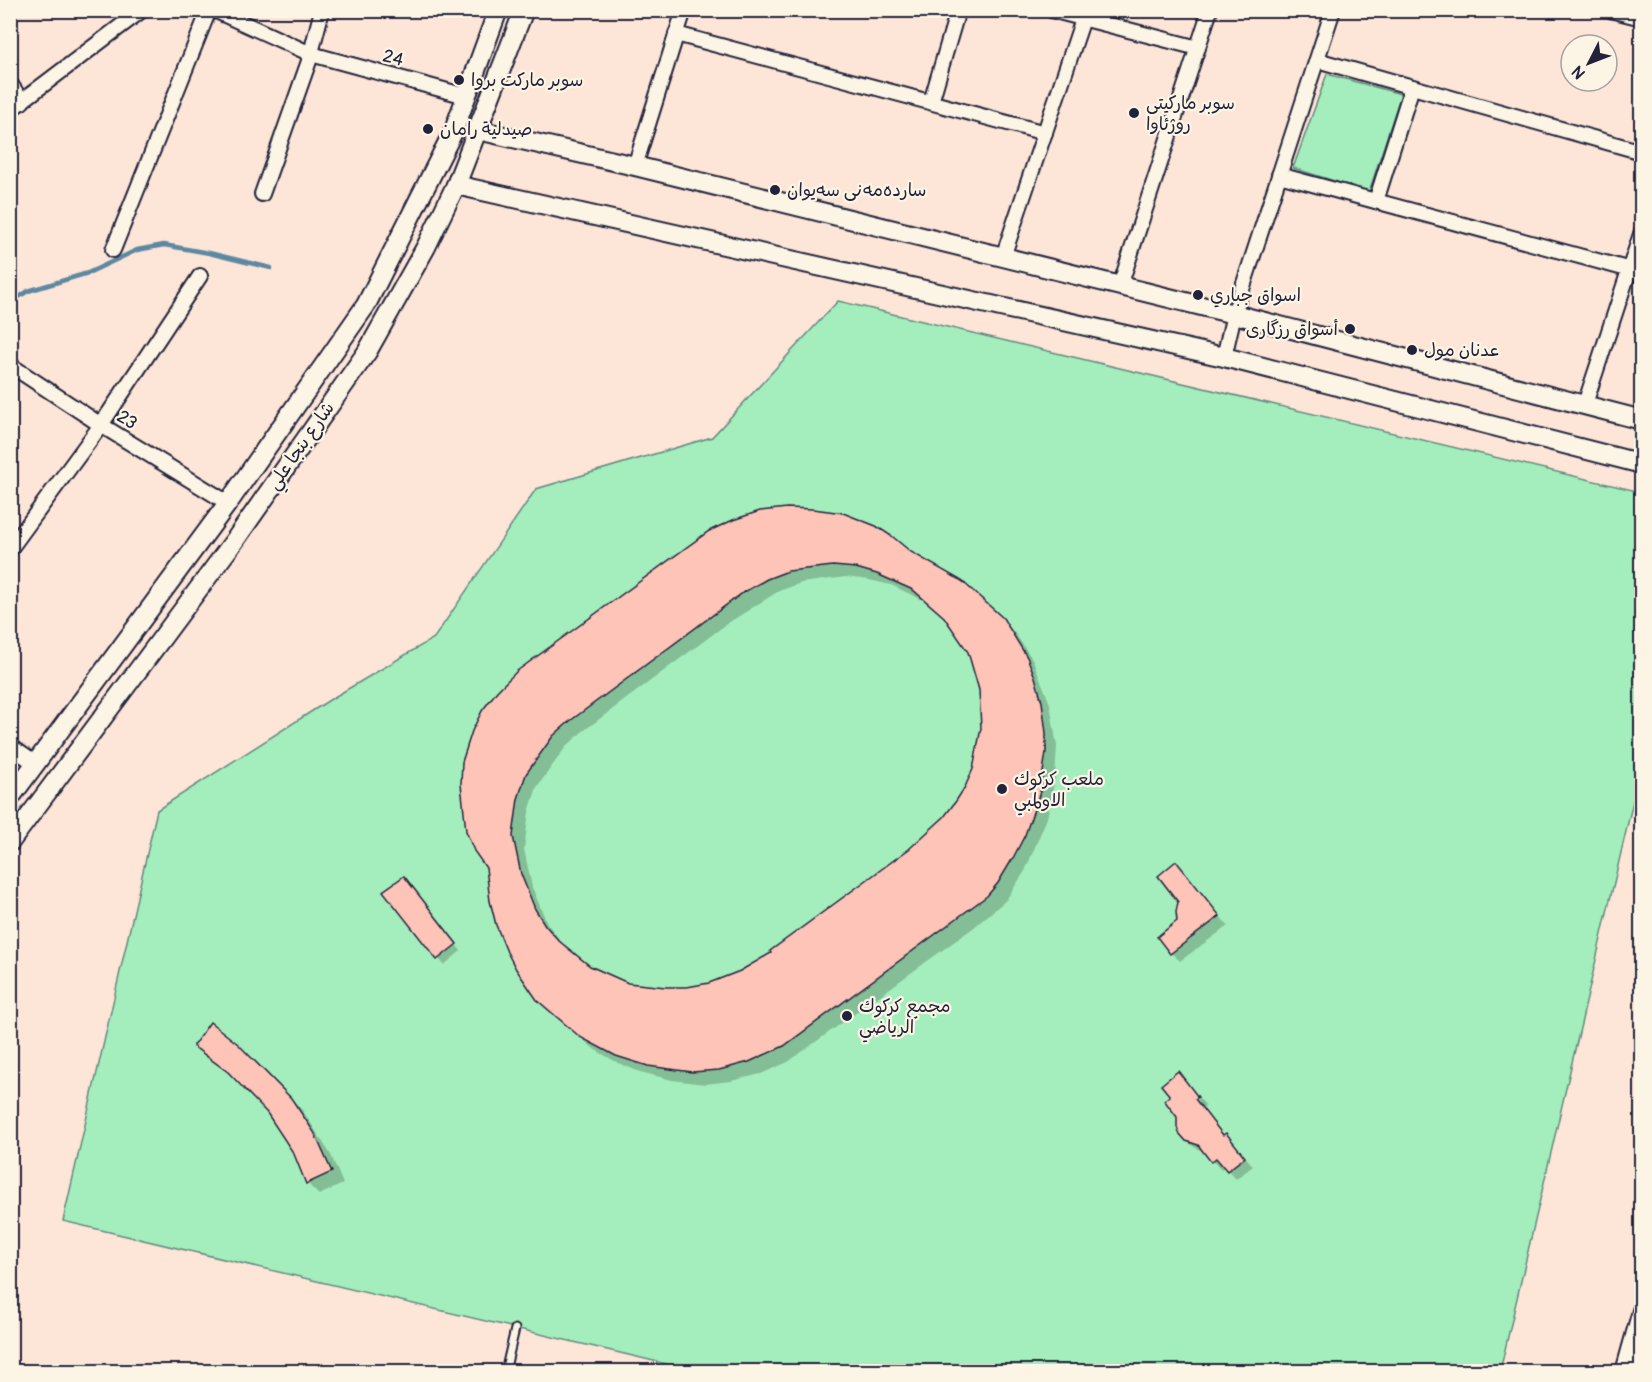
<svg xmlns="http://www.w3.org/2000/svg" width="1652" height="1382" font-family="Pangolin,'Playpen Sans Arabic',sans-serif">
<rect width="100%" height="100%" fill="#fde6d8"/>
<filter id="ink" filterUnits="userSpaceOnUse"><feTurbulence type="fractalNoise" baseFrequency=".0167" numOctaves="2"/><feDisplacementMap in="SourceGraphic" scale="12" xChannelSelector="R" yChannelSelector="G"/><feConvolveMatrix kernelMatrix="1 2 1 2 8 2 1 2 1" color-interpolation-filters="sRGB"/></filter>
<g filter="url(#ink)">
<g fill="#a4eebd" stroke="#63887c" stroke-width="1.5">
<polygon points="1327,74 1401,94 1369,192 1293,168"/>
<polygon points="838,301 1641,492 1641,767 1500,1371 696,1371 63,1221 157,810 331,699 434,638 536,489 712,437"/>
</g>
<g fill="#0003" fill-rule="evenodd">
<path d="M 709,532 L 910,553 L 970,589 L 1014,632 L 1033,660 L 1050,704 L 1057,746 L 1055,779 L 1047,818 L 1025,871 L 1006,900 L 973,928 L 788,1062 L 761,1074 L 731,1081 L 705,1084 L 672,1080 L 640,1072 L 618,1063 L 594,1049 L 551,1012 L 488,867 L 468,831 ZM 846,577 L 869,580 L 891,585 L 927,602 L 938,610 L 958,632 L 970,651 L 976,670 L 982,709 L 982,729 L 979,751 L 967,787 L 945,818 L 922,841 L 773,953 L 740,972 L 709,984 L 687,988 L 647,987 L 627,984 L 589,967 L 566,948 L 547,923 L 532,887 L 524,849 L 529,812 L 537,787 L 565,748 L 582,732 L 728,623 L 779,591 L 801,583 Z"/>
<polygon points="1176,863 1228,926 1180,961 1171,953 1179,922 1180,901"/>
<polygon points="409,883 461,951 444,965 385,891"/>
<polygon points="195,1046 264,1070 303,1111 331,1155 343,1184 319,1195 307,1183 295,1153 268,1112 240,1082 207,1058"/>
<polygon points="1178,1073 1206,1106 1202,1109 1224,1136 1226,1135 1235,1144 1253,1166 1236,1179 1224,1166 1221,1169 1205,1152 1194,1147 1184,1138 1172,1096"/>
</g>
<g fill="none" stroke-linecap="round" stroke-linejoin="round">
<polyline stroke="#5d88a1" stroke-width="4.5" points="10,303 28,291 88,273 137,250 164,245 209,253 271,268"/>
</g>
<g fill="#fec4b8" stroke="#22223b" stroke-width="1.5" fill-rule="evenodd">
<path d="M 787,508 L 813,509 L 843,513 L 876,526 L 893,537 L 911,552 L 962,581 L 1003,618 L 1027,657 L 1035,677 L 1042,702 L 1046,733 L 1046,752 L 1040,792 L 1025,835 L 1013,858 L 998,883 L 987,896 L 784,1046 L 749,1062 L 719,1070 L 692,1072 L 648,1066 L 616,1056 L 580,1037 L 537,1000 L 516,969 L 507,952 L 496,925 L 490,901 L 486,868 L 474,851 L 466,831 L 461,784 L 462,762 L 472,731 L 482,711 L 497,691 L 517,671 L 709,531 L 733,520 L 760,511 ZM 833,566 L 856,568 L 877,574 L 913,590 L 944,617 L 968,652 L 979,690 L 981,728 L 973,769 L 965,787 L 956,801 L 944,817 L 909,849 L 770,951 L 771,953 L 740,971 L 709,983 L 687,987 L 666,987 L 628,983 L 590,966 L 559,941 L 545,925 L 535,909 L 521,874 L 513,836 L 518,799 L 526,774 L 553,736 L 570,721 L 744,592 L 767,579 L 788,571 Z"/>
<polygon points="1176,861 1220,916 1170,954 1157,937 1177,921 1176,912 1178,902 1158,876"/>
<polygon points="404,876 457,944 437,960 383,891"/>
<polygon points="210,1022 238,1044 291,1098 314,1132 332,1172 306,1184 294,1154 267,1113 228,1072 193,1046"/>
<polygon points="1178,1071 1198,1097 1195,1099 1223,1135 1226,1133 1245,1157 1227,1171 1216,1158 1211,1162 1198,1145 1186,1141 1179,1133 1177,1127 1177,1117 1164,1100 1170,1096 1161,1085"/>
</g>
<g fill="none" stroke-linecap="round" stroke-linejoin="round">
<g stroke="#22223b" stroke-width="11">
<polyline id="lane" points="505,1372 515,1329"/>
</g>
<g stroke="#22223b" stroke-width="18">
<g id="street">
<polyline points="214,10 311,54 466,96"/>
<polyline points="1051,10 1198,48"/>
<polyline points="1610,10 1642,18"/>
<polyline points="676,34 1045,133"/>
<polyline points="1317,60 1642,152"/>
<polyline points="10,83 22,102"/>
<polyline points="931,102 958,10"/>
<polyline points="10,110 142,10"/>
<polyline points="635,166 684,10"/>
<polyline points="1279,175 1642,273"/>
<polyline points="262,194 309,61 322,10"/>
<polyline points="1376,201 1412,87"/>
<polyline points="113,250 209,10"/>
<polyline points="1003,257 1086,10"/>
<polyline points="1120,286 1210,10"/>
<polyline points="1224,357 1234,314 1333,10"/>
<polyline points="10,365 101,425 228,503"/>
<polyline points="1585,404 1642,231"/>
<polyline points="10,549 101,425 200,276"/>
<polyline points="10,746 36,764"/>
</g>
</g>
<g stroke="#22223b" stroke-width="22">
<g id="secondary">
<polyline points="478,130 635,166 1234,314 1642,420"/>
<polyline points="456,185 1224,357 1642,464"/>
<polyline points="10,798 228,503 366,305 454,130 498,10"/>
<polyline points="10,842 235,540 367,352 426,247 456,185 524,10"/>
<polyline points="1625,1372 1642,1311"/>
</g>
</g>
<use href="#lane" stroke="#fcf5e5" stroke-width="7"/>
<use href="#street" stroke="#fcf5e5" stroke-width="14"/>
<use href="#secondary" stroke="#fcf5e5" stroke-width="18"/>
</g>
</g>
<g fill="#22223b" stroke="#fcf5e5" stroke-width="2">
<circle cx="459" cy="80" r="6"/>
<circle cx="1134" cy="113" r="6"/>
<circle cx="428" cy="129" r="6"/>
<circle cx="775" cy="190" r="6"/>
<circle cx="1198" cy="295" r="6"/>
<circle cx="1350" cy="329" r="6"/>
<circle cx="1412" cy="350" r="6"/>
<circle cx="1002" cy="789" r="6"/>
<circle cx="847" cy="1016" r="6"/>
</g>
<g text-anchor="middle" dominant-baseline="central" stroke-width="4.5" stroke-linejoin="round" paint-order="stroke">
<g font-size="18" fill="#22223b" stroke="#fcf5e5">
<text transform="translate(393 58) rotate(15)">24</text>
<text transform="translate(127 420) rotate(32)">23</text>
<text transform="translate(301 446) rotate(-55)">شارع بنجا علي</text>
</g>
<g font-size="18" fill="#22223b" stroke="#fcf5e5" text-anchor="start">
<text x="471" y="80">سوبر ماركت بروا</text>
<text x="1146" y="103">سوبر ماركيتى<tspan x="1146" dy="21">روژئاوا</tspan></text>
<text x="440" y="129">صيدلية رامان</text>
<text x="787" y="190">ساردەمەنی سەیوان</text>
<text x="1210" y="295">اسواق جباري</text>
<text x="1338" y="329" text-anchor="end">أسواق رزگارى</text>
<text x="1424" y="350">عدنان مول</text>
<text x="1014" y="779">ملعب كركوك<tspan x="1014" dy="21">الاولمبي</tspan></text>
<text x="859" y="1006">مجمع كركوك<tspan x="859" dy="21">الرياضي</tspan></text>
</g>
</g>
<rect width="1652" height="1382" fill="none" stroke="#fcf5e5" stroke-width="36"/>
<rect x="18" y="18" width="1616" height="1346" fill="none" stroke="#22223b" stroke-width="2" filter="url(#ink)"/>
<g transform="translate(1589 63) rotate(228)"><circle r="28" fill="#fcf5e5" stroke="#a5a1a1" stroke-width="1.5"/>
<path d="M0-4.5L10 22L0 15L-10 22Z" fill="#22223b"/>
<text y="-9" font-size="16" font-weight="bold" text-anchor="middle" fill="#22223b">N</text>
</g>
</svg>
